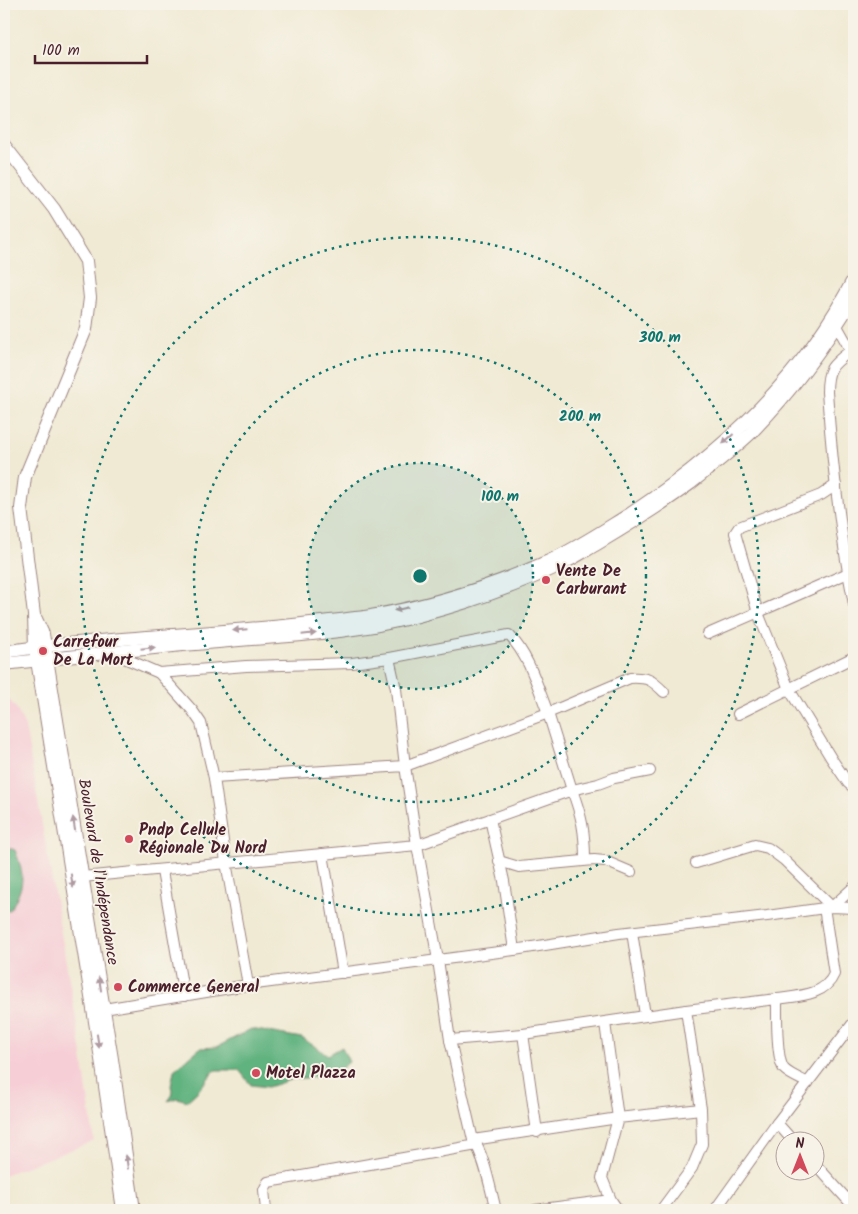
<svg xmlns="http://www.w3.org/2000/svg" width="858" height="1214" font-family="Kalam,sans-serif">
<rect width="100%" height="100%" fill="#f7f3e8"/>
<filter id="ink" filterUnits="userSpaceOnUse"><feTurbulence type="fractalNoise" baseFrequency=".02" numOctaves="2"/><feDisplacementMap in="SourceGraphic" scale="10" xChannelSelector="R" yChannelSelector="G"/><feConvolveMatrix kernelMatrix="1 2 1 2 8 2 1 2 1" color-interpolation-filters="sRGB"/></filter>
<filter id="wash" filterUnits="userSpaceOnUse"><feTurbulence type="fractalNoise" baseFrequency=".0096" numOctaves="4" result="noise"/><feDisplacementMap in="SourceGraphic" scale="20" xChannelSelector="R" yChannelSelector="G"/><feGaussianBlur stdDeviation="1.12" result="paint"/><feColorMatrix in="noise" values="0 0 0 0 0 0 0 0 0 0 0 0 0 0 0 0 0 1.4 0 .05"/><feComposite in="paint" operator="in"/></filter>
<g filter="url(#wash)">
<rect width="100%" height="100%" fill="#f0ead4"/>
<polygon fill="#f6cfd6" points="4,694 16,708 25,727 81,1048 94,1141 4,1175"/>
<g fill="#61b27f" stroke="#566855">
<path d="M 4,846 L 15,850 C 25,876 25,886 10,910 L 4,912 Z"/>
<polygon points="251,1029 302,1038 328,1055 342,1047 349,1062 332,1076 293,1079 268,1087 251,1085 239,1070 215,1070 197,1092 187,1101 177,1098 168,1101 173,1094 171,1086 174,1070 200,1048 217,1047"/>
</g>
</g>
<g filter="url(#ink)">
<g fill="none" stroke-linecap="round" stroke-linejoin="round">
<g stroke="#9d8480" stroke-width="12">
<g id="minor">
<polyline points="837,326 854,356"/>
<path d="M 854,352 L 850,351 C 832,365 827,368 827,392 C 832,462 840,534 854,604"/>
<polyline points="836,485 821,495 739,527 735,533 758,613 789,689 831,758 848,783 854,788"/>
<polyline points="708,634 848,573"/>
<polyline points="110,652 159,673 192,710 201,723 214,778"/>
<path d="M 389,658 L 509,635 C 529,656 537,685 548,713 L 630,678 C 648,677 652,680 664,692"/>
<path d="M 159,673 L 246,666 L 352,663 L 389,658 L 396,689 L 405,766 L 548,713 L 572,790 L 417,845 L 438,960 L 450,1040 L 473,1140 C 484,1153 491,1192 496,1210"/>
<polyline points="738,714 854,657"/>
<polyline points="490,819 504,881 514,950"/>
<polyline points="323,854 343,973"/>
<path d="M 585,860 C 585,832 582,817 572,790 L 598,784 L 614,778 L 650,771"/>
<polyline points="499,861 519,867 594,860 605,861 631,872"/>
<polyline points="696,863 755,845 768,848 784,860 832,907"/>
<polyline points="162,871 184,996"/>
<polyline points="82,877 417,845 405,766 214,778 226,862 248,985"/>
<polyline points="832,907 854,887"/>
<polyline points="632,932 645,1015"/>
<path d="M 777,999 C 797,996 825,996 834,974 L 824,907"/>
<polyline points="104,1009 248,985 514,950 619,933 767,916 832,907 854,908"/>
<path d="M 686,1010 L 777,999 C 777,1013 776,1059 784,1069 C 790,1075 801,1079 808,1083"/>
<polyline points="605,1023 618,1118 602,1178 611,1200"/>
<polyline points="523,1034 537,1132"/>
<polyline points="450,1040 523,1034 686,1010 701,1109 702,1144 692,1168 661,1210"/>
<polyline points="777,1123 794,1142"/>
<polyline points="473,1140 618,1118 701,1109"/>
<polyline points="816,1165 854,1207"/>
<polyline points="266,1210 264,1190 268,1182 477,1145"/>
<polyline points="535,1210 611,1200 618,1210"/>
<polyline points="715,1210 777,1123 854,1022"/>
</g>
</g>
<g stroke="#9d8480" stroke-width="14">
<g id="major">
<polyline points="4,145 54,209 86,261 90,298 86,329 25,477 21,508 34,615 35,648 101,1059 123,1210"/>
<polyline points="36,619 43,634 112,1059 134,1210"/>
<path d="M 4,652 C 39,646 75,643 111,640 C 172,635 232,631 293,625 C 319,622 345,620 371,616 C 432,605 493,586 549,561 C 577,548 604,530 630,514 C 722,453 804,377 854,278"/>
<path d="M 4,664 C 75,656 146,648 218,642 C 269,637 322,635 373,626 C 431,615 501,593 554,568 C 569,561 583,552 597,544 C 629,525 661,505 691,483 C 711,467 732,451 751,433 C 791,392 825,346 854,297"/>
</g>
</g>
<use href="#minor" stroke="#fff" stroke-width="10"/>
<use href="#major" stroke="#fff" stroke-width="12"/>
</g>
<defs><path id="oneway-solid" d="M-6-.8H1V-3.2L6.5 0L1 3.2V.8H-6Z" transform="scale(1.25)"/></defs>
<g fill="#ae9aa0">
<use href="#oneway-solid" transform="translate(728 439) rotate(138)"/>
<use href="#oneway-solid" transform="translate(401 609) rotate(167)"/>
<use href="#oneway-solid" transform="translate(240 630) rotate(175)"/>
<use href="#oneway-solid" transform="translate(309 634) rotate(-6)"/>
<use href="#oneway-solid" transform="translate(148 648) rotate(-6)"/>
<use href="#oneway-solid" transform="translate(74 824) rotate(-99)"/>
<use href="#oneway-solid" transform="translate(72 881) rotate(81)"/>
<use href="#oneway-solid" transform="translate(100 984) rotate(-99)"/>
<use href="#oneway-solid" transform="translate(98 1041) rotate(81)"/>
<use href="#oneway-solid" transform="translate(127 1162) rotate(-98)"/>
</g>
</g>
<circle cx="420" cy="576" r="113" fill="#0f766e" fill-opacity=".12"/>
<g fill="none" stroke="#0f766e" stroke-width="2.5" stroke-dasharray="2.5 5">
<circle cx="420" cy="576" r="113"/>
<circle cx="420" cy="576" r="226"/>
<circle cx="420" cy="576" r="339"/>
</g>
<g fill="#d1495b" stroke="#f7f3e8" stroke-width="2">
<circle cx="546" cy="580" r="5"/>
<circle cx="43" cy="651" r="5"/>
<circle cx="129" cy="839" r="5"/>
<circle cx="118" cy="987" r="5"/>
<circle cx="256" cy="1073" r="5"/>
</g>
<g text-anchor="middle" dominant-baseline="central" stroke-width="4" stroke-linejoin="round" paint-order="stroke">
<g font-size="16" font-weight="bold" fill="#4a1f2b" stroke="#f7f3e8" text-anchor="start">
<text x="556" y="571">Vente De<tspan x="556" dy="18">Carburant</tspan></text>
<text x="53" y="642">Carrefour<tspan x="53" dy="18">De La Mort</tspan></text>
<text x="139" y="830">Pndp Cellule<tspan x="139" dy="18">Régionale Du Nord</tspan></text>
<text x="128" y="987">Commerce General</text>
<text x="266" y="1073">Motel Plazza</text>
</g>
<g font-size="16" fill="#4a1f2b" stroke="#f7f3e8">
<text transform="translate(98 872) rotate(81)">Boulevard de l'Indépendance</text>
</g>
</g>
<circle cx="420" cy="576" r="8" fill="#0f766e" stroke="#f7f3e8" stroke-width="2.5"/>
<g font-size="15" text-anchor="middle" font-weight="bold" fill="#0f766e" stroke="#f7f3e8" stroke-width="4" stroke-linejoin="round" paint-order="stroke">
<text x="660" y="342">300 m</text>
<text x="580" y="421">200 m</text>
<text x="500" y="501">100 m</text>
</g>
<rect width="858" height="1214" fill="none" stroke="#f7f3e8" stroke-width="20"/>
<g transform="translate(800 1156)"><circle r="24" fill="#f7f3e8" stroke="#b29e9c"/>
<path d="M0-4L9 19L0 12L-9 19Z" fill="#d1495b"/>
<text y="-8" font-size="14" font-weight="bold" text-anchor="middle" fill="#4a1f2b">N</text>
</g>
<path d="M35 55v8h112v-8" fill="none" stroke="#4a1f2b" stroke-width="2.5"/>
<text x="42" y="55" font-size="15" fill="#4a1f2b" stroke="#f7f3e8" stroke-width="4" paint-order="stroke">100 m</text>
</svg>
